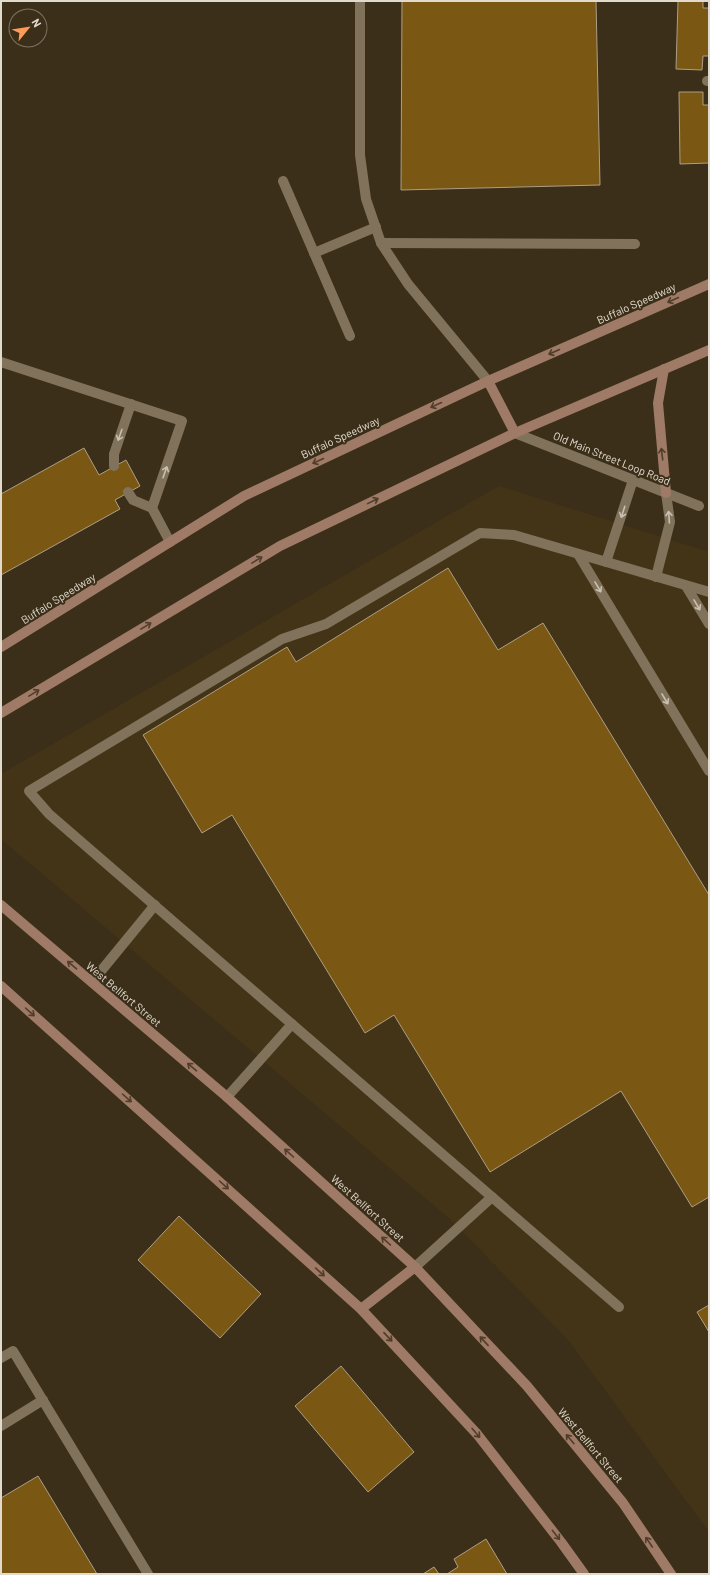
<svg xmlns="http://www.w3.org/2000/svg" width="710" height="1575" font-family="Barlow,sans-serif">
<rect width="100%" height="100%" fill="#3b2f19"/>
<polygon fill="#443417" points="499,486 709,552 709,1532 569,1341 450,1219 1,839 1,774"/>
<g fill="#7a5813" stroke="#ad9e85">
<polygon points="402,1 596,1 600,185 401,190"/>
<polygon points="678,1 703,1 703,8 709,8 709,56 703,56 702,70 676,69"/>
<polygon points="679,92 703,92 703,105 709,105 709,163 680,164"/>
<polygon points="84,448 99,475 126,460 140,486 115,500 120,509 1,575 1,494"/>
<polygon points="448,568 498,650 543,623 709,895 709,1197 692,1207 621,1091 490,1172 394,1015 365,1033 232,815 202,833 143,735 287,647 296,662"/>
<polygon points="179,1216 261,1294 220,1338 138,1260"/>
<polygon points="709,1305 709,1332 697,1312"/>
<polygon points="341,1366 414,1452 368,1492 295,1406"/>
<polygon points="38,1476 97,1574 1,1574 1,1498"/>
<polygon points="486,1539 507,1574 447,1574 458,1567 454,1559"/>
<polygon points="434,1567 439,1574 423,1574"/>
</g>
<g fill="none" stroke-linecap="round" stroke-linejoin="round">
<g stroke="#81725b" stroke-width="10">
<polyline points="360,1 360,155 366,199 381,243 408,284 488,381"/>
<polyline points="707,81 709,81"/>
<polyline points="283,181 350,336"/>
<polyline points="381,243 635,244"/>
<polyline points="314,253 376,227"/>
<polyline points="1,362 182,421 152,508"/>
<polyline points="114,466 114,454 131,404"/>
<polyline points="128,492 133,500 152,508 170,542"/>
<polyline points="578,554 709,771"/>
<polyline points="606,562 633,480"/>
<polyline points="656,577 670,522 666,493"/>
<polyline points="686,586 709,624"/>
<polyline points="92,982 155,905"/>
<polyline points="227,1097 292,1024"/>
<polyline points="415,1267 492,1197"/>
<polyline points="619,1307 49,814 29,791 282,639 326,624 480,533 514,535 709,592"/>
<polyline points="1,1358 13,1351 148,1574"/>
<polyline points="1,1426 43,1400"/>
</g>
<polyline stroke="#81725b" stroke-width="10" points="515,433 699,506"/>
<g stroke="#9f7a67" stroke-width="10">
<polyline points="664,369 658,403 666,493"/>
<polyline points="488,381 515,433"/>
<polyline points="1,647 244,496 488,381 709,284"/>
<polyline points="1,713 280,546 515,433 709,350"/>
<polyline points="1,905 227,1097 415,1267 527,1386 623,1503 671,1574"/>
<polyline points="1,986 361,1309 477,1434 561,1542 584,1574"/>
<polyline points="361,1309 415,1267"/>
</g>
</g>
<defs><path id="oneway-shaft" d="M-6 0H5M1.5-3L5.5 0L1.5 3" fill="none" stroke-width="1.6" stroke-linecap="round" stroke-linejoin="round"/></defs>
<g stroke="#4f3e29">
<use href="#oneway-shaft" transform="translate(673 300) rotate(156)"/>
<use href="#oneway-shaft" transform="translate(554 352) rotate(156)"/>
<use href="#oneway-shaft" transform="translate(436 405) rotate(155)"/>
<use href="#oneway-shaft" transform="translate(662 454) rotate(-97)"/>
<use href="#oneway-shaft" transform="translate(318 461) rotate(155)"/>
<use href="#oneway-shaft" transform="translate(373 501) rotate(-26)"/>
<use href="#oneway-shaft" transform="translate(257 560) rotate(-31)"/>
<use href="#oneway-shaft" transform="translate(146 626) rotate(-31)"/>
<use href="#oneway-shaft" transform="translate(34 693) rotate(-31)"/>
<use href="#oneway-shaft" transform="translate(72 965) rotate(-140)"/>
<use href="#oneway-shaft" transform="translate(30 1012) rotate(42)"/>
<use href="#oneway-shaft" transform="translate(192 1067) rotate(-140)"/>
<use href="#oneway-shaft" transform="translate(127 1098) rotate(42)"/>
<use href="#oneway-shaft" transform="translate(289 1153) rotate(-138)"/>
<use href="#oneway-shaft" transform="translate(224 1185) rotate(42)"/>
<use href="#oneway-shaft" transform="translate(386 1241) rotate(-138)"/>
<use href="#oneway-shaft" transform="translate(320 1272) rotate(42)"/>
<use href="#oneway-shaft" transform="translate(388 1337) rotate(47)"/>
<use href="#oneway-shaft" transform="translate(484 1341) rotate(-133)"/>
<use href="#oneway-shaft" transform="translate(476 1433) rotate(49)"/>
<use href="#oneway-shaft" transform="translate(570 1439) rotate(-130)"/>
<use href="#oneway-shaft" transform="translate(556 1535) rotate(52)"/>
<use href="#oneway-shaft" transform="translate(649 1542) rotate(-124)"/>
</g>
<g stroke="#cac0b0">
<use href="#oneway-shaft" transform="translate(120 435) rotate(109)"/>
<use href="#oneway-shaft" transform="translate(165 472) rotate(-71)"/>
<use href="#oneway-shaft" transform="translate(623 512) rotate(108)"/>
<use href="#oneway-shaft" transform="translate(669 517) rotate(-94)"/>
<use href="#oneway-shaft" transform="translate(598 587) rotate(59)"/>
<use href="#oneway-shaft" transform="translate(697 605) rotate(59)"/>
<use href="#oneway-shaft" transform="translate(665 699) rotate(59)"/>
</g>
<g text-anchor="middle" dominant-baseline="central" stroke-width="4" stroke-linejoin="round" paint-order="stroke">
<g font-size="11" fill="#e2dacd" stroke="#3b2f19">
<text transform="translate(636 303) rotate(-24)">Buffalo Speedway</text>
<text transform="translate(340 437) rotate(-25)">Buffalo Speedway</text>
<text transform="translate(612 458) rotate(22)">Old Main Street Loop Road</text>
<text transform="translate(58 598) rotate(-32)">Buffalo Speedway</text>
<text transform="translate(124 994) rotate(40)">West Bellfort Street</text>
<text transform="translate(368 1208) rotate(42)">West Bellfort Street</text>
<text transform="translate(591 1445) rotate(50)">West Bellfort Street</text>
</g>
</g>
<rect width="710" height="1575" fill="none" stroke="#e2dacd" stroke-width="4"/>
<g transform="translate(28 28) rotate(60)"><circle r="19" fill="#3b2f19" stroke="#7e7361"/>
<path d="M0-3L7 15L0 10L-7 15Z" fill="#fe9b59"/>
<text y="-6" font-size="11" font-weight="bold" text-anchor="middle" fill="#e2dacd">N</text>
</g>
</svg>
